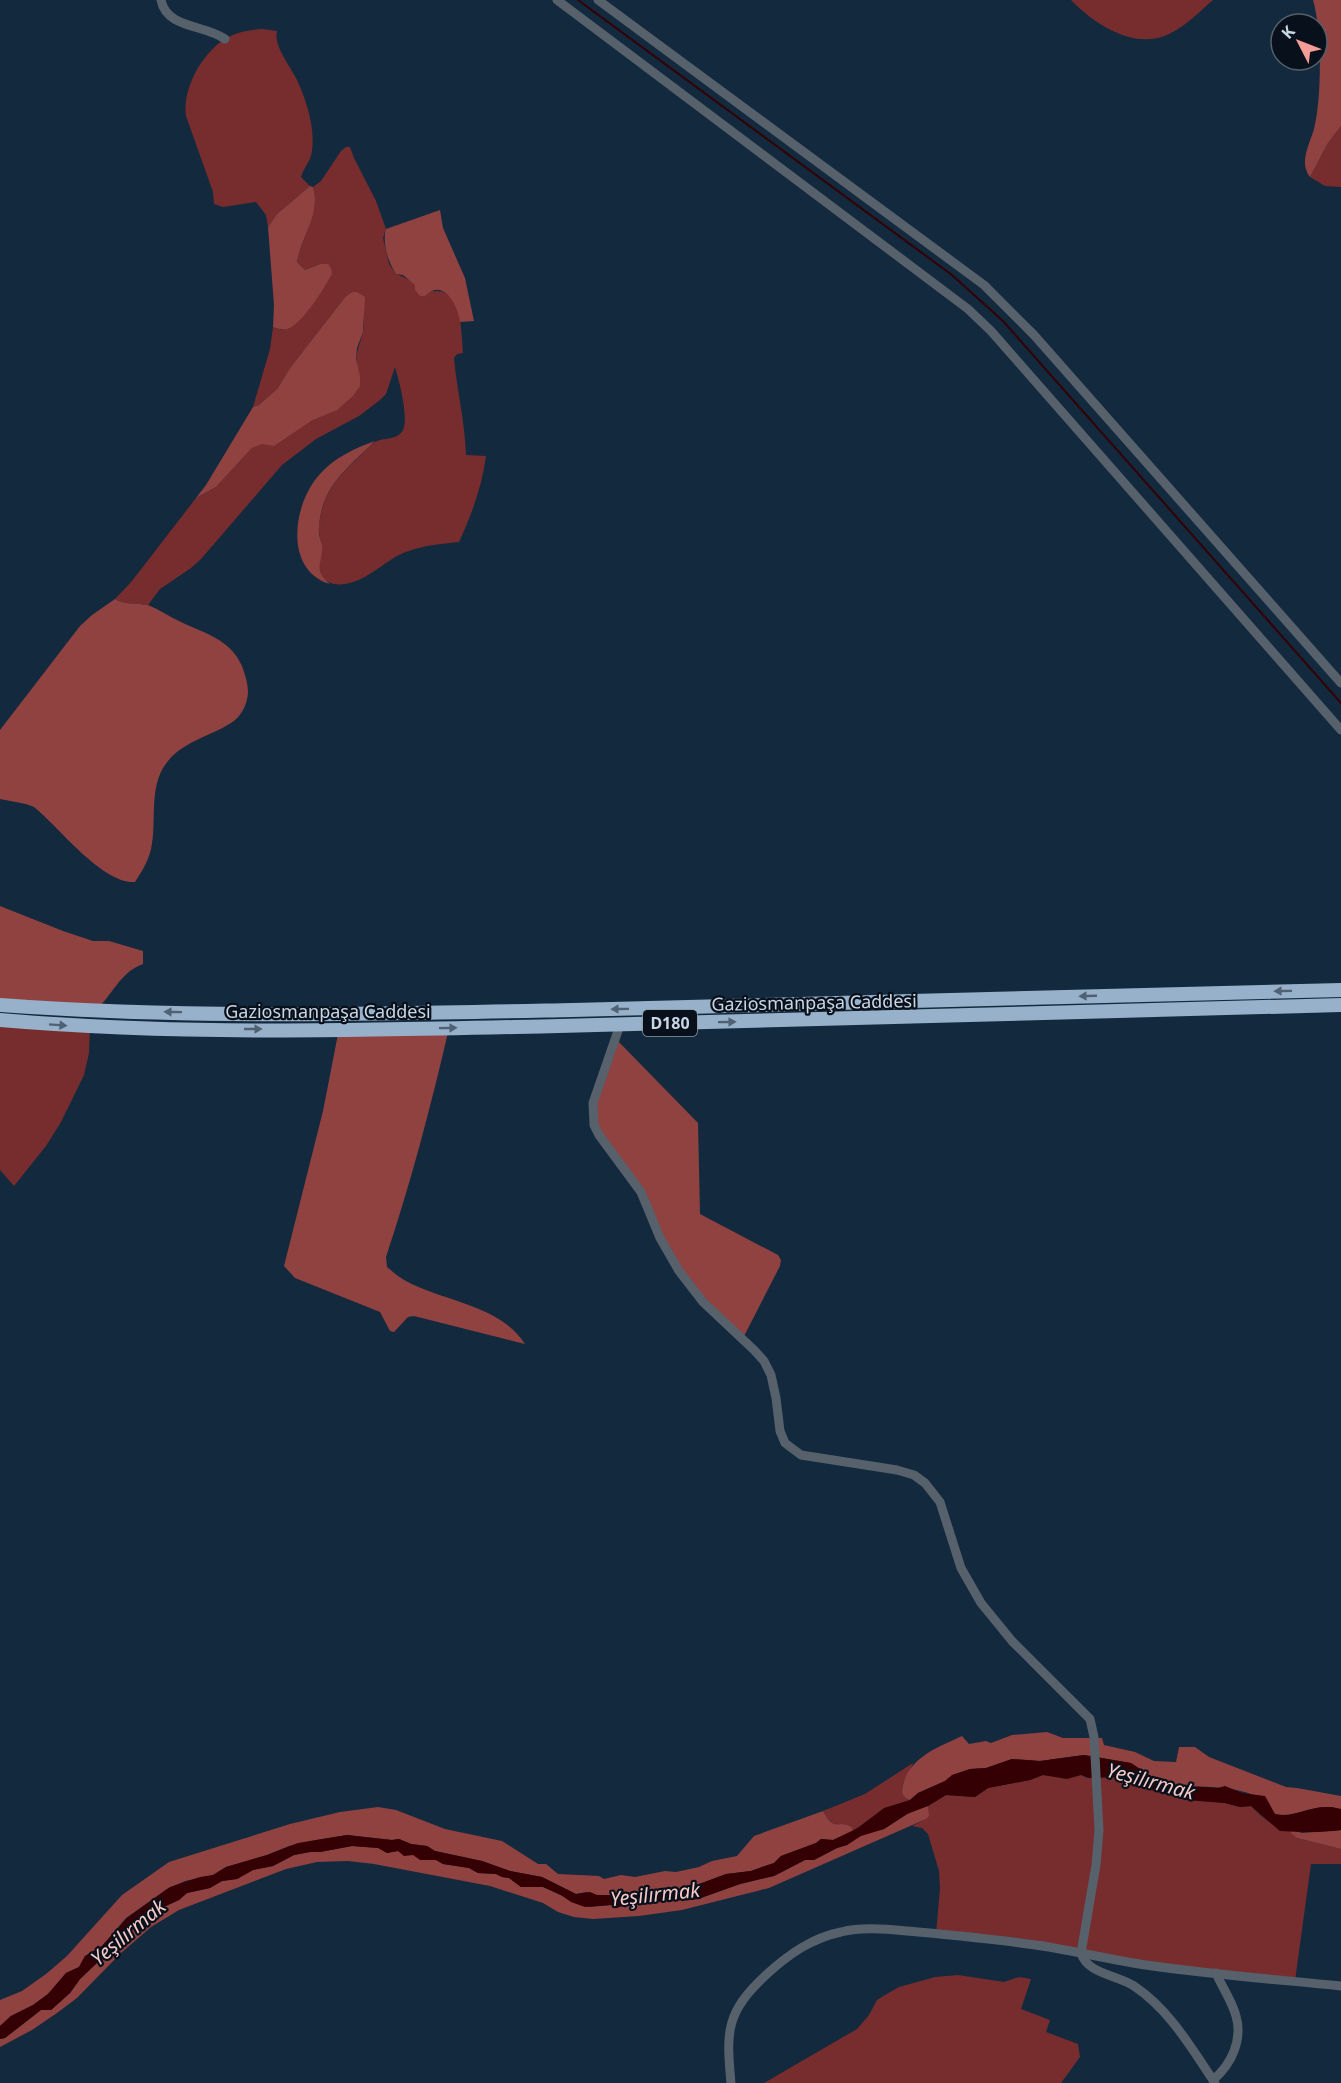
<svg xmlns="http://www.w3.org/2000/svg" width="1341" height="2083" font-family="'Noto Sans',sans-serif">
<rect width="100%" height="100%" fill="#13293e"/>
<g fill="#772d2d">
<path d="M 1071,0 L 1213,0 C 1199,12 1186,26 1169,34 C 1135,51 1094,24 1071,0 Z"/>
<path d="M 262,29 L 277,31 C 273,46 291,67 298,82 C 307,103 315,127 312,151 C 311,161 304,167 301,177 L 310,186 L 277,214 L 268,227 L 266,215 L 256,202 L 223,207 L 214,204 L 213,192 L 186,116 C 182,89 202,53 225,39 C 236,32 250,30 262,29 Z"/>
<polygon points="1341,126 1341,187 1325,186 1310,177 1328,143"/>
<path d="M 346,147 L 350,147 L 354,158 L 376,201 L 386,229 L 383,238 L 389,264 L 396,274 C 408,277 417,287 429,292 C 463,283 461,331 463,353 L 457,354 L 454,358 C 457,391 465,422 466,455 L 486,456 C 482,486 472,514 459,542 C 438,544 416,546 397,556 C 381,565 365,581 345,584 C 332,586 320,581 319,567 C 318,561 321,555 321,549 C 322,541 318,534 319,526 C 322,495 336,478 358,458 C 363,453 369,446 375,442 C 384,437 397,441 403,430 C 409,418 399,380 395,367 L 386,394 L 380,400 L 359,416 L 316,439 L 282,465 L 201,559 L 191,568 L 160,589 L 148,605 C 137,603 125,605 115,599 L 132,581 L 196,498 L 216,487 L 252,448 L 322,416 L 360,376 C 352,359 359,348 363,332 C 365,324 363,315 364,307 L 352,292 L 346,296 L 290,368 L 278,388 L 259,405 L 253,407 L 270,349 L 273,327 L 282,330 L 305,313 L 331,274 L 320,264 L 305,270 L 297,262 C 302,235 320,215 313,187 L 321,181 L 341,151 Z"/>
<polygon points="0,1020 90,1027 89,1053 84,1075 61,1122 46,1146 14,1186 0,1170"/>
<path d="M 913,1763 C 909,1776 893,1790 910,1800 L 881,1811 L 853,1831 L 852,1827 C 836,1818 837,1834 823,1811 L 865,1794 Z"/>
<path d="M 1043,1775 L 1064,1777 L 1081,1775 L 1087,1778 L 1121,1777 L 1146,1787 L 1187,1800 L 1225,1803 L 1240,1807 L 1251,1806 C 1261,1816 1277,1832 1292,1830 L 1297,1838 L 1341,1849 L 1341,1864 L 1311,1864 L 1295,1981 L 936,1934 L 940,1888 L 939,1871 L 928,1834 L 922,1828 L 912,1826 C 924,1820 929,1819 928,1806 L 946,1795 L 975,1797 L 988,1788 L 1030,1780 Z"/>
<polygon points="958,1975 1004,1982 1019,1977 1031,1979 1021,2009 1050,2020 1046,2032 1078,2044 1080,2057 1061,2083 764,2083 857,2029 869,2015 877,2000 885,1995 899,1987 935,1977"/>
</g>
<g fill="#904241">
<path d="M 1313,0 L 1341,0 L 1341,126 L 1328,143 L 1310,177 C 1299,162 1309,146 1314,129 C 1322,98 1322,30 1313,0 Z"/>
<path d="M 310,186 L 313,187 C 321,215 302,234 297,262 L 305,270 L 320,264 L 328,264 L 331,268 L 332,274 C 324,288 303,324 287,329 C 282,330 278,329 273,327 L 274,305 L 268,227 L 277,214 Z"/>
<path d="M 440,210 L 443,228 L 465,278 L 474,321 L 460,322 C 458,306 444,277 425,296 L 420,296 L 415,290 L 415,285 L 403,275 L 396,274 C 388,262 382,243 386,229 Z"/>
<polygon points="352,292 357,292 365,297 363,332 357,348 356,359 360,376 360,386 353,396 337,410 311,421 274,446 262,444 252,448 216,487 196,498 206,485 253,407 259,405 278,388 290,368 346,296"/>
<path d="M 375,441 C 348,468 321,486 319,528 C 318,535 321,540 322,546 C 323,564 312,569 330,584 C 283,570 293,503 320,474 C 334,458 355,448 375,441 Z"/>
<path d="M 115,599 C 125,605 137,603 148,605 C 160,610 170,617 181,622 C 206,634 230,639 242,666 C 245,675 248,683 248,693 C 247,705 241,717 231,723 C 207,738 179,742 163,768 C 149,793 157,822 151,849 C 148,862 142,871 135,882 C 102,884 59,827 34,807 L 26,804 L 0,799 L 0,730 L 80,626 L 92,615 Z"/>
<path d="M 0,906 L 63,931 L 93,941 L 109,941 L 143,951 L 143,964 C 120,972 112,996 95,1011 L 0,1005 Z"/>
<path d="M 449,1028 C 431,1106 411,1182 386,1257 L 387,1267 C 393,1272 400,1278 406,1281 C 445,1302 500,1305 525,1344 L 414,1316 L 408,1317 L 394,1332 L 390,1331 L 380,1312 L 295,1278 L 284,1266 L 323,1111 L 339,1029 Z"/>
<polygon points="615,1038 698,1123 700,1214 778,1255 781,1260 780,1266 742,1340 679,1271 641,1192 599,1135 592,1114"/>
<path d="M 1047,1732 L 1063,1738 L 1102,1738 L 1104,1745 L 1135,1752 L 1154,1761 L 1176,1762 L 1179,1747 L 1195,1747 L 1209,1757 L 1286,1787 L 1297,1788 L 1341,1796 L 1341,1809 C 1314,1801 1297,1819 1275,1814 C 1271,1810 1270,1806 1266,1802 C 1249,1789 1216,1786 1195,1787 L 1192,1785 L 1184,1786 L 1172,1784 L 1152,1777 L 1131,1763 L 1084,1755 L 1040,1761 L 1012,1759 L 986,1768 L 970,1769 L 953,1775 L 945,1781 L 918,1793 L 910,1800 C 902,1796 901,1793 903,1785 C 909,1758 938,1747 962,1736 L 969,1744 L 986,1741 L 991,1743 L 1012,1735 Z"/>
<polygon points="928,1806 929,1816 926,1819 769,1888 682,1910 639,1916 593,1919 574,1917 558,1912 543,1903 490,1886 374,1864 348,1861 317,1862 286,1869 179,1910 151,1927 121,1953 77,1998 57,2013 32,2030 0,2047 0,2039 5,2038 41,2010 51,2010 70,1993 80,1979 137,1925 153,1916 157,1910 179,1900 187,1893 210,1888 222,1881 237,1879 253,1870 273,1866 294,1855 310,1852 320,1852 352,1846 379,1848 387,1853 398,1851 436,1860 443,1864 469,1868 478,1873 496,1874 502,1877 509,1878 521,1887 543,1887 582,1905 590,1907 611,1905 617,1908 626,1904 638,1903 698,1899 740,1884 774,1876 805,1860 814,1860 837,1848 847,1845 861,1835 884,1829 912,1811"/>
<path d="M 378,1807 L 396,1810 L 445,1829 L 502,1841 L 538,1864 L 546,1864 L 558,1874 L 599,1876 L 604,1879 L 621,1875 L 635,1877 L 665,1871 L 676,1872 L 699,1867 L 712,1861 L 737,1856 L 754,1836 L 823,1811 C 836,1834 837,1818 852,1827 L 853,1831 L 833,1840 L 821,1839 L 816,1843 L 781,1856 L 774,1863 L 765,1866 L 751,1871 L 726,1874 L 686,1889 L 668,1889 L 630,1895 L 597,1895 L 586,1892 L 576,1894 L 542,1877 L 510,1871 L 482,1861 L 435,1851 L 427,1846 L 411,1844 L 399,1839 L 392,1840 L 347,1835 L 316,1840 L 289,1846 L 267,1855 L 226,1867 L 213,1875 L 185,1881 L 167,1889 L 126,1918 L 102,1946 L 85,1956 L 79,1967 L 66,1973 L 48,1994 L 33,2005 L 11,2016 L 0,2026 L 0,2000 L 22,1991 L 46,1974 L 67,1956 L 122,1895 L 169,1862 L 290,1824 L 340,1812 Z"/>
<polygon points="1292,1830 1302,1833 1341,1830 1341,1849 1297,1838 1290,1832"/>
</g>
<path fill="#340004" d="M 1084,1755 L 1131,1763 L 1152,1777 L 1176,1785 L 1218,1788 L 1225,1786 L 1242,1793 L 1265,1796 L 1275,1814 C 1297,1819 1314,1801 1341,1809 L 1341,1830 C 1320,1833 1300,1832 1280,1831 L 1251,1806 L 1240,1807 L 1225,1803 L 1187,1800 L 1137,1786 L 1132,1780 L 1124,1779 L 1121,1777 L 1090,1778 L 1081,1775 L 1067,1779 L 1043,1775 L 1030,1780 L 988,1788 L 975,1797 L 946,1795 L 928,1806 L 907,1814 L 884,1829 L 861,1836 L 847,1845 L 837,1848 L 814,1860 L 805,1860 L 774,1876 L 740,1884 L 698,1899 L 638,1903 L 626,1904 L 617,1908 L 611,1905 L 585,1907 L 571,1902 L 561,1895 L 543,1887 L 521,1887 L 509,1878 L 502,1877 L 496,1874 L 478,1873 L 469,1868 L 443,1864 L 436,1860 L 420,1860 L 413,1855 L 404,1856 L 398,1851 L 387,1853 L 378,1848 L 352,1846 L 320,1852 L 310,1852 L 294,1855 L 273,1866 L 253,1870 L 237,1879 L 222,1881 L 210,1888 L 187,1893 L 179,1900 L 157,1910 L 153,1916 L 137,1925 L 80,1979 L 70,1993 L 51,2010 L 41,2010 L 5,2038 L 0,2039 L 0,2026 L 11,2016 L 33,2005 L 48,1994 L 66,1973 L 79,1967 L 85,1956 L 102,1946 L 127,1918 L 170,1887 L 200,1877 L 213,1875 L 226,1867 L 267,1855 L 298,1843 L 347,1835 L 392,1840 L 399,1839 L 411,1844 L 427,1846 L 435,1851 L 482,1861 L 510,1871 L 542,1877 L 576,1894 L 590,1892 L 597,1895 L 630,1895 L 668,1889 L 686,1889 L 726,1874 L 751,1871 L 765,1866 L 774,1863 L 781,1856 L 816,1843 L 821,1839 L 833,1840 L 858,1828 L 884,1808 L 910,1800 L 918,1793 L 945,1781 L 952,1775 L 970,1769 L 986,1768 L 1012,1759 L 1040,1761 Z"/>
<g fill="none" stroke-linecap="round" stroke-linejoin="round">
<polyline stroke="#340004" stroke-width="2" points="578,0 952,275 1003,321 1341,703"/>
<g stroke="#57616c" stroke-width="9">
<path d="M 161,0 C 167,29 204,24 225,39"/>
<polyline points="557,0 968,309 991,331 1341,730"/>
<polyline points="598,0 984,285 1034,335 1341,683"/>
<path d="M 620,1025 L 593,1103 L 594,1125 L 599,1135 L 641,1192 L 660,1238 L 679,1271 L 703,1302 L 754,1350 L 764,1361 L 771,1375 L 776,1398 L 780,1431 L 785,1443 L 801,1455 L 897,1470 L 914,1475 L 925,1483 L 940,1502 L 961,1568 L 981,1603 L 1012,1641 L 1090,1719 L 1094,1737 L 1099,1830 L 1096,1865 L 1081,1953 C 1087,1974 1118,1975 1134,1986 C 1170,2010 1192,2049 1215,2083"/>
<path d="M 1213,2080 C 1231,2065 1243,2040 1236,2016 C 1232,2001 1222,1987 1216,1973"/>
<path d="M 731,2083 C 726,2030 726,2012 767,1974 C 789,1954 812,1938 841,1932 C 865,1926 893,1930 918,1932 C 962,1936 1005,1940 1049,1947 C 1077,1952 1105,1958 1133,1963 C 1202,1974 1272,1979 1341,1986"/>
</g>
<g stroke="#97b1cb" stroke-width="14">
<path d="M 0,1005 C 190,1019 382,1014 573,1010 C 829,1004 1085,995 1341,990"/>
<path d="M 0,1020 C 185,1036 374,1030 559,1026 C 820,1020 1080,1011 1341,1005"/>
</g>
</g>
<defs><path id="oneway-solid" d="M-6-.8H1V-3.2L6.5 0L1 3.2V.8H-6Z" transform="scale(1.5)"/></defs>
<g fill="#506173">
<use href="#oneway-solid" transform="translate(1283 991) rotate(179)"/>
<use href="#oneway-solid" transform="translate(1088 996) rotate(178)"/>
<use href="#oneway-solid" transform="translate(620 1009) rotate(179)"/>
<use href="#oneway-solid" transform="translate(173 1012) rotate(-179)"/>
<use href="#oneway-solid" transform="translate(727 1022) rotate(-1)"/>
<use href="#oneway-solid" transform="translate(58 1025) rotate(4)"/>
<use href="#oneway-solid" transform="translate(448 1028) rotate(-1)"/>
<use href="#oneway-solid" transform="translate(253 1029)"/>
</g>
<g text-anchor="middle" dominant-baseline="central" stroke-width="4.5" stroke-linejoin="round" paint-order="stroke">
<rect fill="#08111b" stroke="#8f9ba8" stroke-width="1.5" x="643" y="1010" width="54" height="26" rx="4.5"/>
<g font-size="16" font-weight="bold" fill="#c9d6e4">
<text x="670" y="1023">D180</text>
</g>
<g font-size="18" fill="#c9d6e4" stroke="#08111b">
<text transform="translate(814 1002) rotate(-1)">Gaziosmanpaşa Caddesi</text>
<text x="328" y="1011">Gaziosmanpaşa Caddesi</text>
</g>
<g font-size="20" font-style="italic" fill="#f8c9c6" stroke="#08111b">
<text transform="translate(1151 1781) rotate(15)">Yeşilırmak</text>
<text transform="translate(655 1894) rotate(-6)">Yeşilırmak</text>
<text transform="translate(128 1932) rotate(-40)">Yeşilırmak</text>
</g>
</g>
<g transform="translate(1299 42) rotate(312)"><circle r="28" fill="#08111b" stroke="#55606b" stroke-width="1.5"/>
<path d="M0-4.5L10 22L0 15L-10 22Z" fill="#f59b98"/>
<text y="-9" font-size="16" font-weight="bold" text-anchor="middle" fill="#c9d6e4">K</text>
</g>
</svg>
